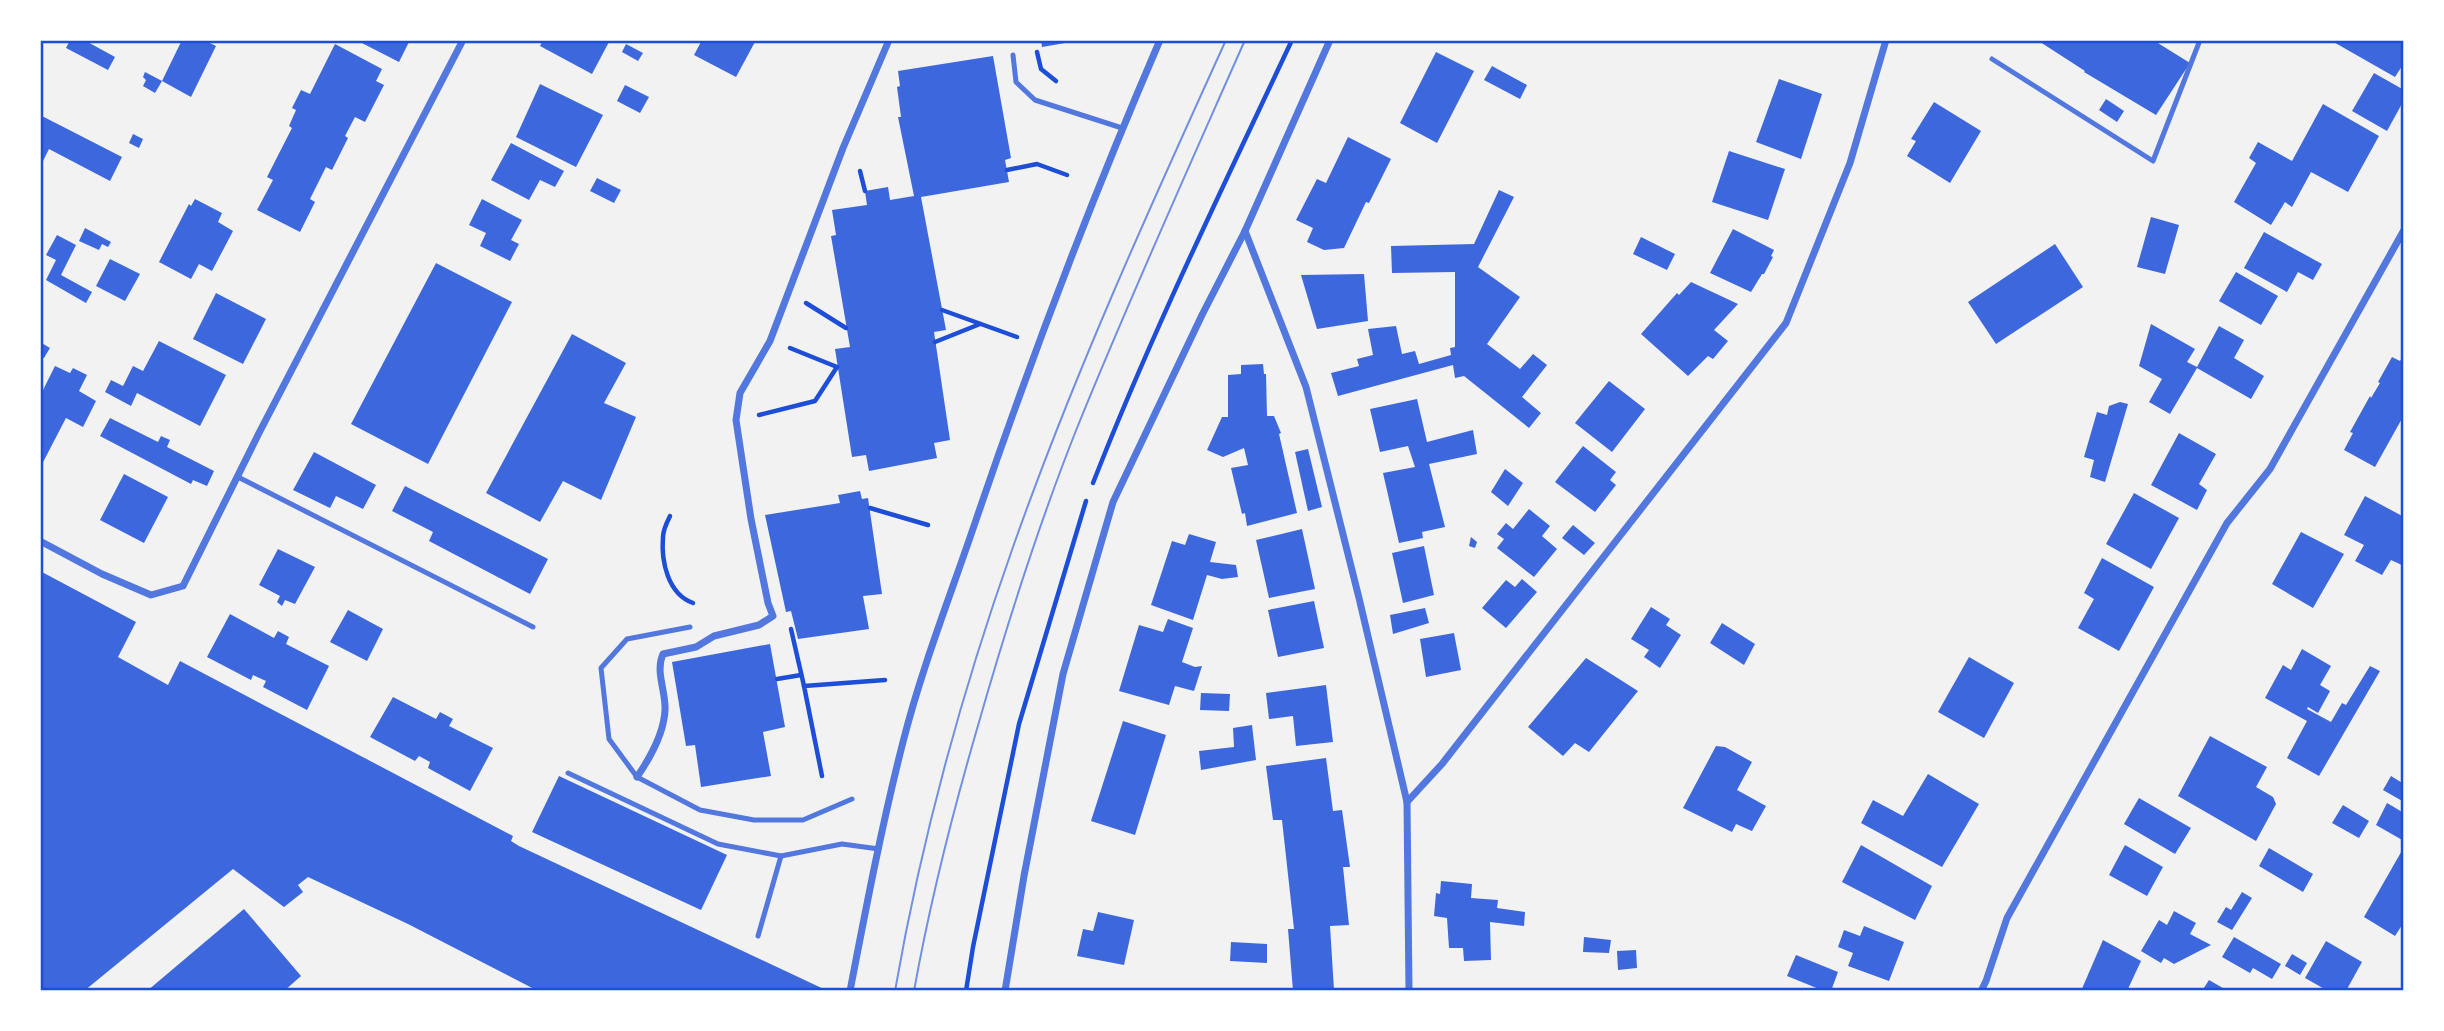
<svg xmlns="http://www.w3.org/2000/svg" width="2444" height="1031" font-family="'Noto Sans',sans-serif">
<rect width="100%" height="100%" fill="#f2f2f2"/>
<g fill="#3d67dc">
<polygon points="70,40 84,40 115,57 108,70 66,48"/>
<polygon points="182,40 204,40 216,46 191,97 162,81"/>
<polygon points="356,40 410,40 399,62"/>
<polygon points="543,40 610,40 592,74 540,46"/>
<polygon points="702,40 756,40 736,77 694,55"/>
<polygon points="1041,40 1071,40 1071,42 1042,47"/>
<polygon points="2037,40 2153,40 2190,63 2156,115 2084,72 2085,71"/>
<polygon points="2330,40 2404,40 2404,63 2395,77"/>
<polygon points="335,44 382,69 376,81 384,85 365,122 355,117 345,136 348,138 332,170 326,167 310,199 315,202 300,232 257,210 273,180 267,177 292,128 289,126 296,110 292,108 301,90 310,94"/>
<polygon points="626,44 643,53 638,61 622,52"/>
<polygon points="1436,52 1474,71 1437,143 1400,123"/>
<polygon points="993,56 1011,158 1005,160 1009,182 921,197 946,330 934,332 950,440 934,443 937,458 869,471 866,455 852,457 835,349 850,347 831,236 836,235 832,210 867,205 865,191 888,187 890,200 914,196 898,117 901,117 897,87 900,86 898,71"/>
<polygon points="1492,66 1527,85 1520,99 1484,80"/>
<polygon points="145,72 162,81 155,93 143,86 146,80 143,77"/>
<polygon points="2374,73 2404,90 2404,100 2387,131 2352,111"/>
<polygon points="1779,79 1822,94 1801,159 1756,142"/>
<polygon points="540,84 603,115 576,167 516,137"/>
<polygon points="625,85 649,97 640,113 617,101"/>
<polygon points="2106,99 2124,111 2117,122 2099,110"/>
<polygon points="1934,102 1981,131 1950,183 1907,156 1916,141 1911,139"/>
<polygon points="2323,104 2379,136 2348,192 2311,172 2292,207 2285,202 2271,225 2234,202 2256,163 2249,158 2258,142 2292,161"/>
<polygon points="40,115 122,157 110,181 49,149 40,167"/>
<polygon points="133,134 143,139 139,148 129,143"/>
<polygon points="1348,137 1391,159 1369,203 1366,202 1344,248 1324,250 1307,242 1313,228 1296,220 1317,179 1326,183"/>
<polygon points="511,143 564,171 555,187 540,180 529,200 491,180"/>
<polygon points="1729,151 1785,169 1768,220 1712,202"/>
<polygon points="597,178 621,190 614,203 590,191"/>
<polygon points="1499,190 1514,197 1478,267 1520,297 1487,344 1520,369 1533,354 1547,365 1522,397 1541,413 1529,428 1464,376 1455,378 1453,365 1338,396 1331,373 1359,366 1357,359 1373,355 1368,329 1396,326 1402,354 1415,351 1419,364 1451,355 1450,348 1455,347 1455,272 1392,273 1391,246 1474,244"/>
<polygon points="195,199 222,213 218,222 233,231 212,271 199,264 191,279 159,262 189,204 191,206"/>
<polygon points="482,199 522,220 511,240 519,244 510,261 480,246 486,233 469,225"/>
<polygon points="2151,217 2179,225 2165,274 2137,267"/>
<polygon points="85,228 111,242 108,247 102,244 99,250 79,241"/>
<polygon points="1733,229 1774,250 1771,256 1773,257 1764,274 1762,274 1751,292 1710,273"/>
<polygon points="2264,232 2322,264 2313,280 2298,272 2287,292 2244,268"/>
<polygon points="57,235 76,245 61,275 92,292 86,303 46,280 56,260 46,255"/>
<polygon points="1641,237 1675,254 1667,270 1633,254"/>
<polygon points="2055,244 2083,287 1996,344 1968,302"/>
<polygon points="110,259 140,274 125,301 96,286"/>
<polygon points="436,263 512,302 428,464 351,424"/>
<polygon points="2236,272 2278,296 2261,325 2219,301"/>
<polygon points="1364,274 1368,321 1317,329 1301,275"/>
<polygon points="1691,282 1738,304 1714,330 1728,341 1713,359 1708,356 1688,376 1641,334 1677,293 1679,295"/>
<polygon points="216,293 266,319 243,364 193,339"/>
<polygon points="2151,324 2195,349 2187,362 2197,367 2219,326 2244,340 2234,358 2264,376 2251,399 2197,368 2170,414 2149,402 2162,379 2139,366"/>
<polygon points="572,334 626,363 604,403 636,417 601,500 563,481 540,522 486,493"/>
<polygon points="159,341 226,375 200,426 137,393 131,406 105,392 111,380 123,386 133,366 143,371"/>
<polygon points="40,342 50,348 44,358 40,357"/>
<polygon points="2404,354 2404,415 2375,467 2344,450 2353,433 2350,432 2370,396 2371,398 2380,383 2378,382 2392,357 2400,361"/>
<polygon points="1263,364 1264,374 1266,374 1267,416 1274,416 1281,433 1279,434 1297,513 1247,526 1245,513 1242,514 1231,468 1248,465 1244,448 1223,457 1207,450 1222,417 1228,417 1228,375 1241,374 1241,365"/>
<polygon points="55,366 70,373 73,368 87,375 79,391 96,401 83,427 66,418 40,468 40,396"/>
<polygon points="1609,381 1645,409 1612,452 1575,423"/>
<polygon points="1417,399 1427,442 1473,430 1477,454 1429,464 1445,527 1422,532 1423,538 1399,543 1383,473 1415,467 1408,446 1380,452 1370,409"/>
<polygon points="2120,402 2128,404 2105,482 2090,477 2094,460 2084,457 2097,412 2107,415 2109,406"/>
<polygon points="110,418 158,442 161,436 170,440 167,447 214,471 207,486 193,480 191,484 100,436"/>
<polygon points="2179,433 2216,454 2199,484 2207,490 2197,510 2151,485"/>
<polygon points="1583,446 1616,472 1610,480 1616,485 1595,512 1555,482"/>
<polygon points="1308,449 1322,507 1308,511 1295,452"/>
<polygon points="314,452 376,485 363,509 336,496 330,508 293,490"/>
<polygon points="1505,469 1523,483 1508,506 1491,492"/>
<polygon points="124,474 168,497 144,543 100,520"/>
<polygon points="405,486 548,559 530,594 429,541 433,532 392,511"/>
<polygon points="860,491 862,499 868,498 882,594 863,596 869,629 798,639 791,611 786,612 765,515 840,503 838,495"/>
<polygon points="2134,493 2179,518 2151,569 2106,544"/>
<polygon points="2365,496 2404,517 2404,566 2391,560 2382,575 2355,561 2364,545 2344,535"/>
<polygon points="1529,509 1550,526 1542,536 1557,549 1534,577 1497,548 1504,539 1497,534 1506,523 1513,529"/>
<polygon points="1573,525 1595,543 1584,555 1562,538"/>
<polygon points="1302,529 1315,589 1269,598 1256,540"/>
<polygon points="2301,532 2344,554 2313,608 2272,584"/>
<polygon points="1189,534 1216,542 1210,562 1236,565 1238,577 1222,579 1207,575 1193,620 1151,605 1172,541 1185,545"/>
<polygon points="1471,537 1477,542 1475,548 1469,546"/>
<polygon points="1424,546 1434,595 1403,603 1392,553"/>
<polygon points="278,549 315,567 295,604 285,600 282,606 277,602 280,596 259,585"/>
<polygon points="2102,558 2154,587 2119,651 2078,628 2094,599 2084,593"/>
<polygon points="40,571 136,622 118,657 168,685 180,661 513,836 511,841 519,846 828,991 538,991 408,924 308,877 298,885 303,892 284,907 233,869 84,991 40,991"/>
<polygon points="1522,579 1537,592 1506,628 1482,608 1506,580 1515,587"/>
<polygon points="1314,601 1324,648 1278,657 1268,610"/>
<polygon points="1651,607 1670,619 1666,625 1681,635 1660,668 1644,657 1649,650 1631,639"/>
<polygon points="1425,608 1429,623 1393,634 1390,615"/>
<polygon points="348,610 383,629 367,661 330,642"/>
<polygon points="230,614 274,638 278,631 289,637 286,644 329,666 307,710 263,687 266,681 253,675 251,680 207,657"/>
<polygon points="1168,619 1193,628 1182,662 1195,667 1202,666 1194,691 1175,686 1169,705 1119,691 1139,625 1163,632"/>
<polygon points="1722,623 1755,644 1744,665 1710,643"/>
<polygon points="1454,633 1461,670 1426,677 1420,639"/>
<polygon points="770,644 785,727 763,732 771,776 701,787 695,745 686,746 672,662"/>
<polygon points="2302,649 2331,666 2320,685 2330,691 2318,713 2308,707 2307,709 2331,722 2342,703 2346,705 2370,666 2380,671 2319,776 2287,758 2307,721 2265,698 2283,665 2291,670"/>
<polygon points="1969,657 2014,683 1984,738 1938,712"/>
<polygon points="1586,658 1638,691 1589,752 1575,743 1563,756 1528,727"/>
<polygon points="1326,685 1333,742 1296,746 1293,716 1269,719 1266,693"/>
<polygon points="1201,693 1230,694 1229,711 1200,710"/>
<polygon points="393,697 436,719 440,712 453,719 449,726 493,748 470,791 428,768 430,762 419,756 415,761 370,737"/>
<polygon points="1123,721 1166,735 1135,835 1091,821"/>
<polygon points="1252,725 1256,760 1201,770 1199,751 1234,747 1233,728"/>
<polygon points="2210,736 2267,767 2256,787 2273,797 2276,804 2256,841 2178,796"/>
<polygon points="1716,746 1725,747 1752,762 1737,790 1766,806 1752,831 1736,824 1732,832 1683,808"/>
<polygon points="1326,758 1333,811 1342,810 1350,867 1343,867 1349,925 1330,926 1334,990 1293,991 1288,929 1294,929 1282,820 1273,820 1266,766"/>
<polygon points="1928,774 1979,804 1942,867 1861,823 1873,800 1903,816"/>
<polygon points="559,776 727,855 701,910 532,832"/>
<polygon points="2391,776 2404,784 2404,802 2383,790"/>
<polygon points="2139,798 2191,828 2175,854 2124,824"/>
<polygon points="2387,803 2404,813 2404,841 2376,825"/>
<polygon points="2343,805 2369,821 2359,838 2332,823"/>
<polygon points="1861,845 1932,886 1915,920 1842,882"/>
<polygon points="2125,845 2163,867 2147,896 2109,875"/>
<polygon points="2404,847 2404,922 2395,936 2364,917"/>
<polygon points="2269,848 2313,874 2303,892 2259,866"/>
<polygon points="1441,881 1472,884 1471,898 1498,900 1497,908 1525,912 1524,926 1490,922 1491,960 1464,961 1463,948 1449,948 1447,918 1434,916 1436,893 1440,894"/>
<polygon points="2242,892 2252,898 2232,930 2217,922 2226,907 2231,910"/>
<polygon points="244,909 301,976 284,991 147,991"/>
<polygon points="2174,911 2196,923 2190,934 2211,945 2174,964 2164,958 2161,963 2141,951 2159,920 2167,925"/>
<polygon points="1098,912 1134,920 1124,965 1077,956 1083,929 1093,931"/>
<polygon points="1864,926 1904,942 1889,981 1848,966 1853,953 1838,947 1844,930 1860,936"/>
<polygon points="1584,937 1611,940 1609,953 1583,952"/>
<polygon points="2234,937 2281,964 2272,979 2253,968 2250,973 2222,957"/>
<polygon points="2103,940 2141,961 2127,991 2081,991"/>
<polygon points="2326,941 2362,962 2346,991 2328,991 2305,978"/>
<polygon points="1231,942 1267,944 1267,963 1230,961"/>
<polygon points="1636,950 1637,968 1618,970 1617,951"/>
<polygon points="2292,954 2307,963 2300,975 2285,966"/>
<polygon points="1796,955 1838,972 1831,991 1824,991 1787,976"/>
<polygon points="2209,980 2228,991 2202,991"/>
</g>
<g fill="none" stroke-linecap="round" stroke-linejoin="round">
<g stroke="#1d4ed8" stroke-width="4.5">
<polyline points="1037,52 1041,69 1056,81"/>
<polyline points="1007,170 1037,164 1067,175"/>
<polyline points="860,171 865,191"/>
<polyline points="806,303 846,328"/>
<polyline points="942,310 1017,337"/>
<polyline points="935,342 980,324"/>
<polyline points="759,415 815,401 837,367 790,348"/>
<path d="M 1093,483 C 1152,332 1223,187 1292,40"/>
<polyline points="870,508 928,525"/>
<path d="M 670,516 C 667,522 663,530 663,537 C 661,562 668,594 693,603"/>
<polyline points="791,629 804,686"/>
<polyline points="777,679 801,675"/>
<polyline points="822,776 804,686 885,680"/>
<polyline points="966,991 973,947 1019,724 1086,501"/>
</g>
<g stroke="#5277de" stroke-width="5">
<polyline points="1013,55 1016,82 1035,100 1122,128"/>
<polyline points="1992,59 2153,161 2200,40"/>
<polyline points="238,477 533,627"/>
<polyline points="690,627 627,639 601,668 609,739 637,777 700,810 754,820 803,820 852,799"/>
<polyline points="568,773 718,844 781,856 842,844 879,849"/>
<polyline points="758,936 781,856"/>
</g>
<g stroke="#5277de" stroke-width="7">
<polyline points="1245,231 1306,387 1359,598 1407,802 1409,991"/>
<polyline points="40,541 102,574 151,595 183,586 259,433 463,40"/>
<path d="M 637,777 C 650,758 664,734 665,710 C 666,691 655,672 663,654 L 696,647 L 714,636 L 759,625 L 773,616 L 768,603 L 751,519 L 736,420 L 740,393 L 770,341 L 843,148 L 889,40"/>
<polyline points="1407,802 1442,764 1786,323 1850,163 1886,40"/>
<path d="M 850,991 C 866,908 882,824 903,742 C 922,667 951,594 976,520 C 1031,358 1092,198 1160,40"/>
<polyline points="1005,991 1024,876 1063,674 1113,502 1202,315 1245,231 1330,40"/>
<polyline points="1981,991 1986,981 2007,918 2227,523 2270,469 2404,230"/>
</g>
<g stroke="#7290e2" stroke-width="2">
<path d="M 895,991 C 921,841 962,691 1013,547 C 1074,374 1150,207 1226,40"/>
<path d="M 914,991 C 930,902 952,815 977,729 C 1006,627 1038,526 1077,428 C 1130,297 1188,169 1245,40"/>
</g>
</g>
<rect width="2444" height="1031" fill="none" stroke="#ffffff" stroke-width="84"/>
<rect x="42" y="42" width="2360" height="947" fill="none" stroke="#1d4ed8" stroke-width="2.5"/>
</svg>
